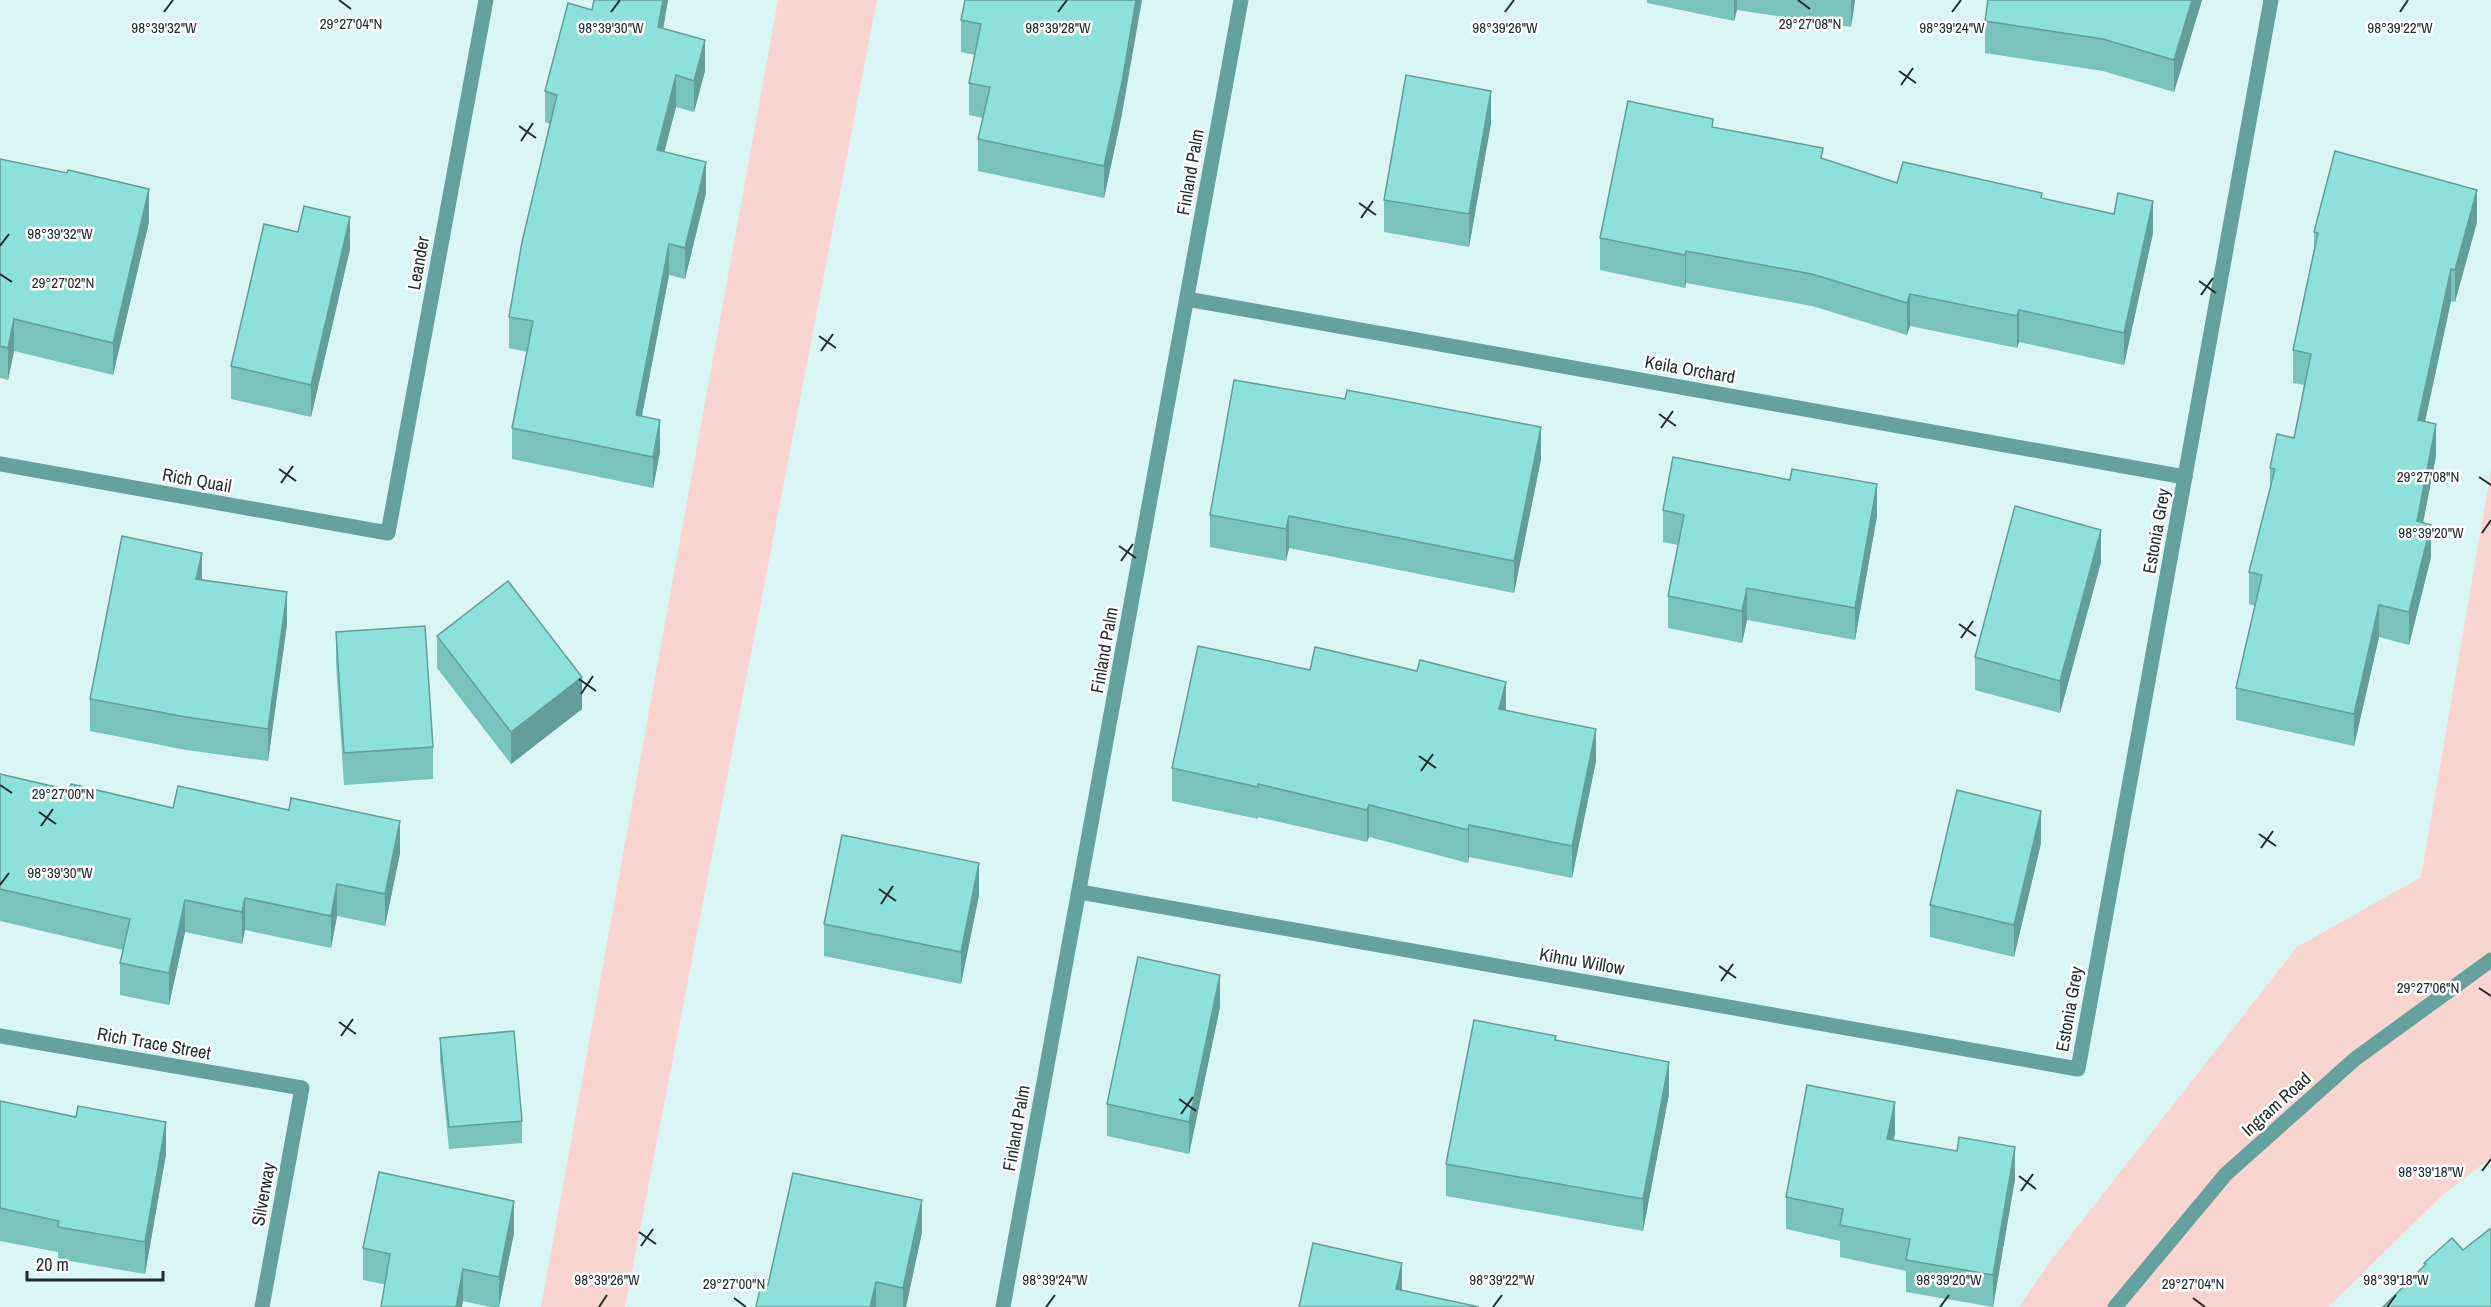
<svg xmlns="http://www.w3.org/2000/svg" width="2491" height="1307" font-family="'Archivo Narrow',sans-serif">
<rect width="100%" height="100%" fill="#daf6f4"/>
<g fill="#f9d4d0">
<polygon points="778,0 877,0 625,1307 541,1307"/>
<polygon points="2491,470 2491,1158 2445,1193 2328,1307 2019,1307 2052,1259 2297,947 2421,877"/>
</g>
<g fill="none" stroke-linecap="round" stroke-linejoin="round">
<g stroke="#65a29e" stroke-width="15">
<polyline points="1187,299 2185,477"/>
<polyline points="0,464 388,533 486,0"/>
<polyline points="1080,892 2078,1069 2271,0"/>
<polyline points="0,1036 302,1088 262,1307"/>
<polyline points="1003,1307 1241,0"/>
<polyline points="2115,1307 2226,1174 2355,1059 2491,960"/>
</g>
</g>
<g fill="#7ac2bc">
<polygon points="668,0 663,29 705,71 694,112 676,107 664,151 706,193 685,279 669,275 642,416 660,452 653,488 512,459 512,428 527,352 509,348 509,317 550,124 545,122 545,91 592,10"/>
<polygon points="965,0 1122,114 1104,198 978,171 978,139 983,118 969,115 969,83 975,55 961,52 961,20"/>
<polygon points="1647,0 1855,0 1851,27 1737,10 1734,21 1647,3"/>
<polygon points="1988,0 2202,0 2174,92 2103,71 1985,53 1985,21"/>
<polygon points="1491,123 1469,247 1384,232 1384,200"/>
<polygon points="1713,127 1823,159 1897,183 2042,198 2153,233 2124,365 2019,342 2017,348 1910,326 1907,335 1812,306 1686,283 1685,288 1600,270 1600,238"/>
<polygon points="0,159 149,222 113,375 14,351 8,380 0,378"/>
<polygon points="2477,222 2455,302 2451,301 2425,422 2436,456 2423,523 2431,557 2409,645 2379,637 2354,746 2236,720 2236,688 2255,606 2249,604 2249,572 2270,490 2270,468 2294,438 2304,385 2293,383 2293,350 2314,249 2314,232"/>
<polygon points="350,249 311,417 231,399 231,366"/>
<polygon points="1541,459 1514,593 1289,548 1286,561 1210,547 1210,515"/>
<polygon points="1663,510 1877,516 1855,640 1747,620 1742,643 1668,628 1668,596 1678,545 1663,542"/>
<polygon points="2101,562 2060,713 1975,690 1975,657"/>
<polygon points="202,580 287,624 268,761 186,750 90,731 90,699"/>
<polygon points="336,632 433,747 433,779 344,785 336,664"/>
<polygon points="437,636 582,709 511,764 437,668"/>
<polygon points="1310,670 1506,711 1596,761 1572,878 1469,857 1468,863 1369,837 1367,842 1258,817 1258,819 1172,801 1172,768"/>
<polygon points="0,774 69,790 173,808 400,853 385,926 337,916 331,948 245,930 242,944 185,932 169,1005 120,995 120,963 123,950 0,921"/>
<polygon points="2041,843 2014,957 1930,937 1930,905"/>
<polygon points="979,895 961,984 824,956 824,924"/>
<polygon points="1220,1007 1189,1154 1107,1136 1107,1104"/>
<polygon points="440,1038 522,1121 522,1143 449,1149 440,1060"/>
<polygon points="1556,1040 1669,1094 1643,1231 1446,1196 1446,1164"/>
<polygon points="0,1101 166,1154 145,1274 58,1259 58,1252 0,1241"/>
<polygon points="1895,1134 1893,1140 2015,1179 1993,1307 1906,1292 1906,1271 1840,1257 1840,1241 1786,1229 1786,1197"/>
<polygon points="922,1232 906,1307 756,1307 768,1285"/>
<polygon points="514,1233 499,1307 491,1307 363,1280 363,1248"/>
</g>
<g fill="#639e99">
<polygon points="663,0 668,0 658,58 658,27"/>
<polygon points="1136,0 1142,0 1122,114 1104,198 1104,166"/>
<polygon points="1734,0 1737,0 1737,10 1734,21"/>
<polygon points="1851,0 1855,0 1851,27"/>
<polygon points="2192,0 2202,0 2174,92 2174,60"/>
<polygon points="705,40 705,71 694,112 694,81"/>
<polygon points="676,75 676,107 657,181 657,150"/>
<polygon points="1491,91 1491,123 1469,247 1469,214"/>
<polygon points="706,162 706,193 685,279 685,248"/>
<polygon points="149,189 149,222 113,375 113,343"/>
<polygon points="2477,190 2477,222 2455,302 2455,270"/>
<polygon points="2153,201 2153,233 2124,365 2124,333"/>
<polygon points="350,217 350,249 311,417 311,385"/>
<polygon points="669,244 669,275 636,446 636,415"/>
<polygon points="1686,251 1686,283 1685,288 1685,255"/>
<polygon points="2451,269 2451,301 2418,453 2418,420"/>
<polygon points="1910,294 1910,326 1907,335 1907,303"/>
<polygon points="2019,310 2019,342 2017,348 2017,316"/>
<polygon points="14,319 14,351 8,380 8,348"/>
<polygon points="660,420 660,452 653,488 653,457"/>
<polygon points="2436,424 2436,456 2417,553 2417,521"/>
<polygon points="1541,427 1541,459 1514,593 1514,561"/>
<polygon points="1877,484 1877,516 1855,640 1855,608"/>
<polygon points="1289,516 1289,548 1286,561 1286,529"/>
<polygon points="2431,525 2431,557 2409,645 2409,612"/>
<polygon points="2101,530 2101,562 2060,713 2060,681"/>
<polygon points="202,553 202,585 196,579"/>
<polygon points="1747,588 1747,620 1742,643 1742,611"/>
<polygon points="287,592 287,624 268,761 268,729"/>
<polygon points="2379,605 2379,637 2354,746 2354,714"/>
<polygon points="582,677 582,709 511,764 511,732"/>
<polygon points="1506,682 1506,714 1499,709"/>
<polygon points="1596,729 1596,761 1572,878 1572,846"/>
<polygon points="1369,805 1369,837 1367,842 1367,810"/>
<polygon points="2041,811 2041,843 2014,957 2014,925"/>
<polygon points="400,821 400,853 385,926 385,894"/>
<polygon points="1469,825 1469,857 1468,863 1468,830"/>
<polygon points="979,863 979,895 961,984 961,952"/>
<polygon points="337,884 337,916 331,948 331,916"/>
<polygon points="245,898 245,930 242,944 242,912"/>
<polygon points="185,900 185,932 169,1005 169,973"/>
<polygon points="1220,975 1220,1007 1189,1154 1189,1122"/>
<polygon points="1669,1062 1669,1094 1643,1231 1643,1199"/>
<polygon points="1895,1102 1895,1134 1887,1171 1887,1139"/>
<polygon points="166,1122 166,1154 145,1274 145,1242"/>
<polygon points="2015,1147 2015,1179 1993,1307 1993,1275"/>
<polygon points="922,1200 922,1232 906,1307 903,1307 903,1288"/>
<polygon points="514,1201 514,1233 499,1307 499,1277"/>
<polygon points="1402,1263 1402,1295 1396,1289"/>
<polygon points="463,1269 463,1301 462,1307 456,1307"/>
<polygon points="876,1282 876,1307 870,1307"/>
</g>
<g fill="#8ee1db" stroke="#639e99" stroke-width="1.5">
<polygon points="594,0 663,0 658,27 705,40 694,81 676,75 657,150 706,162 685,248 669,244 636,415 660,420 653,457 512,428 533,321 509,317 522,242 557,95 545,91 568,3 592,10"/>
<polygon points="965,0 1136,0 1122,82 1104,166 978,139 990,87 969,83 981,24 961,20"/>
<polygon points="1988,0 2192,0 2174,60 2103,39 1985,21"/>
<polygon points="1406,75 1491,91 1469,214 1384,200"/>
<polygon points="1628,101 1713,119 1712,127 1823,148 1821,158 1897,183 1903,162 2042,193 2041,198 2114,214 2118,193 2153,201 2124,333 2019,310 2017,316 1910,294 1907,303 1812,274 1686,251 1685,255 1600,238"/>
<polygon points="2335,151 2477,190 2455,270 2451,269 2418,420 2436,424 2417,521 2431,525 2409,612 2379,605 2354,714 2236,688 2262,575 2249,572 2275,469 2270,468 2277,434 2294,438 2311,354 2293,350 2318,233 2314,232"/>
<polygon points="0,159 67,173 68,170 149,189 113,343 14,319 8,348 0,346"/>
<polygon points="304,206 350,217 311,385 231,366 264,224 298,232"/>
<polygon points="1234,380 1345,399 1347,390 1541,427 1514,561 1289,516 1286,529 1210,515"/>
<polygon points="1673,457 1790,480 1792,469 1877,484 1855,608 1747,588 1742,611 1668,596 1684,515 1663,510"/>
<polygon points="2015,506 2101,530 2060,681 1975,657"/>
<polygon points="122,536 202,553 196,579 287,592 268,729 186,717 90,699"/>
<polygon points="508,581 582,677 511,732 437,636"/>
<polygon points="425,626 433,747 344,753 336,632"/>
<polygon points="1198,646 1310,670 1315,647 1417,671 1420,660 1506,682 1499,709 1596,729 1572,846 1469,825 1468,830 1369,805 1367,810 1258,784 1258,787 1172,768"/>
<polygon points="0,774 69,790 71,784 173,808 178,786 289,810 291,798 400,821 385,894 337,884 331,916 245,898 242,912 185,900 169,973 120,963 130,919 0,889"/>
<polygon points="1957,790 2041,811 2014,925 1930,905"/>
<polygon points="842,835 979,863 961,952 824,924"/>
<polygon points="1138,957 1220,975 1189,1122 1107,1104"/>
<polygon points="1474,1020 1556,1036 1555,1040 1669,1062 1643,1199 1446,1164"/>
<polygon points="514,1031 522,1121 449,1127 440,1038"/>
<polygon points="1807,1085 1895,1102 1887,1139 1957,1151 1959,1137 2015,1147 1993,1275 1906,1260 1910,1239 1840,1225 1843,1209 1786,1197"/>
<polygon points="0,1101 76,1117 78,1106 166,1122 145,1242 58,1227 59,1221 0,1208"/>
<polygon points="379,1172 514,1201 499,1277 463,1269 456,1307 381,1307 390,1254 363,1248"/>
<polygon points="793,1173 922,1200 903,1288 876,1282 870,1307 756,1307 761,1284 768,1285"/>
<polygon points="2491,1228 2491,1307 2383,1307 2426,1264 2424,1263 2452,1238 2463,1250"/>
<polygon points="1313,1243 1402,1263 1396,1289 1479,1307 1299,1307"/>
</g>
<path fill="none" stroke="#222d2c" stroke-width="2" d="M 339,0 L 351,9M 1798,0 L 1810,9M 164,12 L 173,0M 611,12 L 620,0M 1058,12 L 1067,0M 1505,12 L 1514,0M 1952,12 L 1961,0M 2400,12 L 2408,0M 1899,71 L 1916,83M 1901,85 L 1913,68M 519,126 L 536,138M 521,141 L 533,123M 1359,203 L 1376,215M 1361,218 L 1373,201M 0,246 L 9,234M 0,274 L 12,282M 2199,281 L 2216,293M 2201,295 L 2213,278M 819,336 L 836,348M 821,351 L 833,334M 1659,414 L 1676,426M 1661,428 L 1673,411M 279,469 L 296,481M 2479,477 L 2491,485M 281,483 L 293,466M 2482,533 L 2491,520M 1119,546 L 1136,558M 1121,561 L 1133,544M 1959,624 L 1976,636M 1961,638 L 1973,621M 579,679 L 596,691M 581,694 L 593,676M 1419,756 L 1436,768M 1421,771 L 1433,754M 0,785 L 12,793M 39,812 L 56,824M 41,826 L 53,809M 2259,834 L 2276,846M 2261,848 L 2273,831M 0,885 L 9,873M 879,889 L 896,901M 881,904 L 893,886M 1719,966 L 1736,978M 1721,981 L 1733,964M 2479,988 L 2491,996M 339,1022 L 356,1034M 341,1036 L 353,1019M 1179,1099 L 1196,1111M 1181,1114 L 1193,1097M 2482,1171 L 2491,1159M 2019,1176 L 2036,1189M 2021,1191 L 2033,1174M 639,1232 L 656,1244M 641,1246 L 653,1229M 734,1298 L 746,1307M 2193,1298 L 2205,1307M 599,1307 L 607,1295M 1046,1307 L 1055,1295M 1493,1307 L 1502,1295M 1940,1307 L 1949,1295M 2387,1307 L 2396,1295"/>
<g text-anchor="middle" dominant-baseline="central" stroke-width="5" stroke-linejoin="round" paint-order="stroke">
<g font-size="18" fill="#222d2c" stroke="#fff">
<text transform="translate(1190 172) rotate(-80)">Finland Palm</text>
<text transform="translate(418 263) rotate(-80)">Leander</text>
<text transform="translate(1690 369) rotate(10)">Keila Orchard</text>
<text transform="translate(197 480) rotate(10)">Rich Quail</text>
<text transform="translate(2156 531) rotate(-80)">Estonia Grey</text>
<text transform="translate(1104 650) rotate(-80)">Finland Palm</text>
<text transform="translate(1582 961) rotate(10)">Kihnu Willow</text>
<text transform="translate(2069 1009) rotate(-80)">Estonia Grey</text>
<text transform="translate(154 1043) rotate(10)">Rich Trace Street</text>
<text transform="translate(2276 1104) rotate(-42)">Ingram Road</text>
<text transform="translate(1016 1128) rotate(-80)">Finland Palm</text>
<text transform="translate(263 1194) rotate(-80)">Silverway</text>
</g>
</g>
<g font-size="15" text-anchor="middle" fill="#222d2c" stroke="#fff" stroke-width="5" stroke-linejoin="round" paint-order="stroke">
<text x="351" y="29">29°27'04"N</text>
<text x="1810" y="29">29°27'08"N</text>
<text x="164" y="33">98°39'32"W</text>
<text x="611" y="33">98°39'30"W</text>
<text x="1058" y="33">98°39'28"W</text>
<text x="1505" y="33">98°39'26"W</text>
<text x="1952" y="33">98°39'24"W</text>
<text x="2400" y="33">98°39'22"W</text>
<text x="60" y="239">98°39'32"W</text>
<text x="63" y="288">29°27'02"N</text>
<text x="2428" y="482">29°27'08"N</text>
<text x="2431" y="538">98°39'20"W</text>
<text x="63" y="799">29°27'00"N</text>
<text x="60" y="878">98°39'30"W</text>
<text x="2428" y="993">29°27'06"N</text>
<text x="2431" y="1177">98°39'18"W</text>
<text x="607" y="1285">98°39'26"W</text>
<text x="1055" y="1285">98°39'24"W</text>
<text x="1502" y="1285">98°39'22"W</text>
<text x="1949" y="1285">98°39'20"W</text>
<text x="2396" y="1285">98°39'18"W</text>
<text x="734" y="1289">29°27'00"N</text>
<text x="2193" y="1289">29°27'04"N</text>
</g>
<path d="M27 1271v9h136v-9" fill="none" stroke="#222d2c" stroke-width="3"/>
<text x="36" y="1271" font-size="18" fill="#222d2c" stroke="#ffffff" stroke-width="4.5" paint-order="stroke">20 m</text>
</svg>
